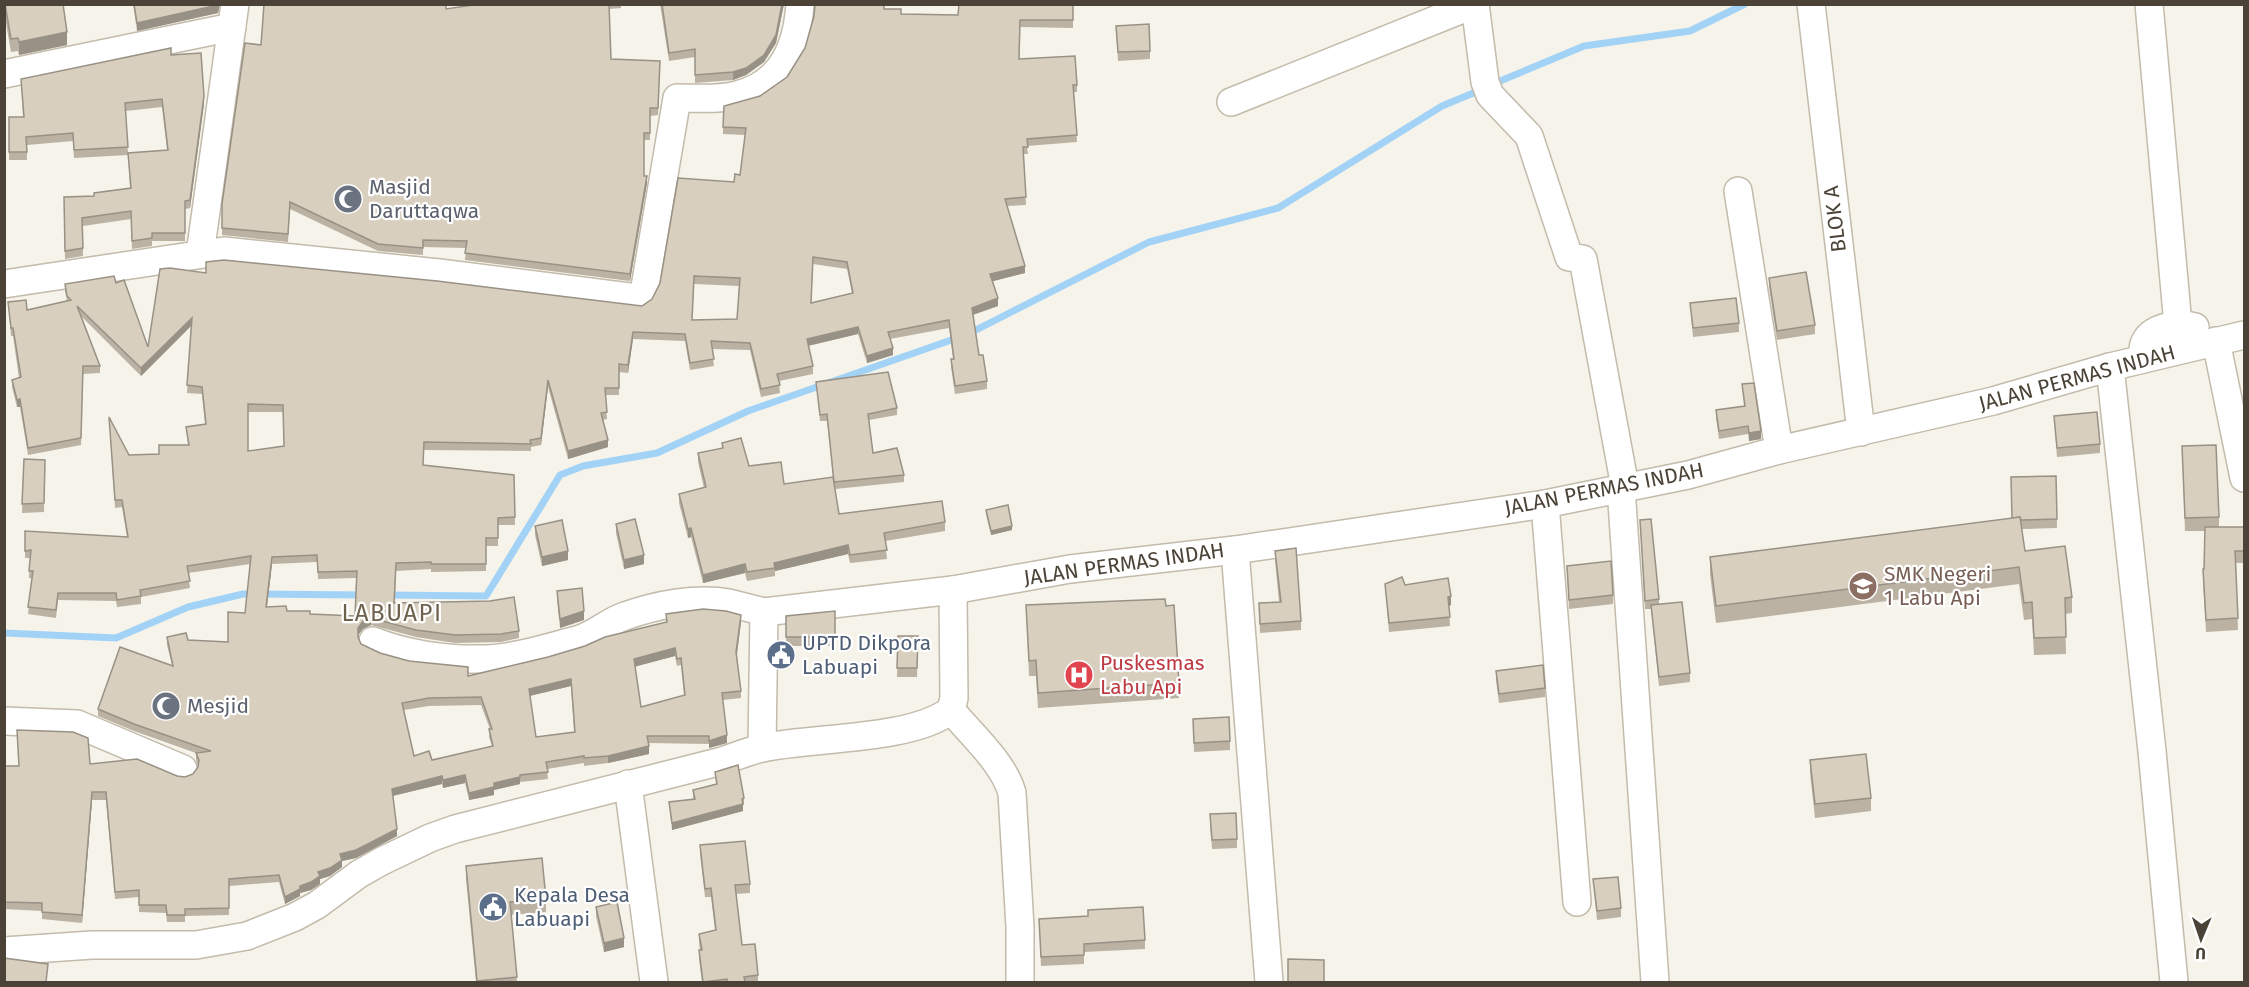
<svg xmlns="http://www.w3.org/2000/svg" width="2249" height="987" font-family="'Fira Sans',sans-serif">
<rect width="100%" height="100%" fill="#f6f3ea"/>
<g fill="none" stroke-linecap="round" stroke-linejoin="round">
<g stroke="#a2d3f7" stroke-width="7">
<polyline points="1493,84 1584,46 1690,31 1745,4"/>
<polyline points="968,334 1149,242 1278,208 1442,106 1483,89"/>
<polyline points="386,595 486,596 560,475 583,466 657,453 748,411 957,338"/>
<polyline points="4,633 116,638 188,607 243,594 363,595"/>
</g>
<g stroke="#c3bbab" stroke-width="30">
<g id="minor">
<polyline points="1811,4 1861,432"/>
<polyline points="2149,4 2178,325"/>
<polyline points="4,74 232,27"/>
<polyline points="1231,102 1475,4 1485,82 1490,95 1529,136 1569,257 1583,259 1625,487"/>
<polyline points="1738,191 1779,450"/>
<polyline points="200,254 235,4"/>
<path d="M 4,284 L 224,251 L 439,273 L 637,298 L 642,294 L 645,287 L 677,98 C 696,98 718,100 737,95 C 782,84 797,47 800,4"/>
<polyline points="2216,341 2244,478"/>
<path d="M 2143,359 C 2143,353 2142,346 2146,340 C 2155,326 2181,323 2195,327"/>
<polyline points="2110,367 2152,751 2174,982"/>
<polyline points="1621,488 1655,982"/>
<polyline points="1545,504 1577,902"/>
<polyline points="1235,550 1269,982"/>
<path d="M 373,641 C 406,654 446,660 481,659 C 514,659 549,647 580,639 C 596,634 609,621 625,616 C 656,605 696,597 729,603 C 741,606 753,609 764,612"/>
<path d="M 951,710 C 970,733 1004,763 1012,793 L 1020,927 L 1020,982"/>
<polyline points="4,721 77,724 183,769"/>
<polyline points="762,748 764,612 953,590 1070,569 1235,550 1545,504 1688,475 1779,450 1993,401 2110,367 2244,335"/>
<polyline points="628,784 654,982"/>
<path d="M 4,951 L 92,945 L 196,945 L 247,936 L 295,917 L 317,905 L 359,874 L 382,861 L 430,838 L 455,829 L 722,761 C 735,757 748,751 762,748 C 812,737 911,741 951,710 L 954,698 L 953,590"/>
</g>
</g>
<use href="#minor" stroke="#fff" stroke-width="27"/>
</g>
<g fill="#bbb2a3" fill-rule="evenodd">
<polygon points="4,4 63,4 67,45 19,55 18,51 11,52 4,12"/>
<polygon points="133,4 220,4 218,13 137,31"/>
<polygon points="480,4 621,4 621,8 609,9 611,59 660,61 658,115 650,116 650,140 644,140 644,176 647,183 630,281 465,260 466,248 423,247 423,255 378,251 290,209 288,242 222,235 222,204 261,45 446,9"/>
<polygon points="660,4 784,4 776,43 764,62 746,75 733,80 695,83 695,57 669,61"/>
<path d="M 1073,4 L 1073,28 L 1020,27 L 1019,59 L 1077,85 L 1077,92 L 1074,92 L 1077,142 L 1027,146 L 1028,154 L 1023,154 L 1026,205 L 1007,206 L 1025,273 L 992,281 L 998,306 L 973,315 L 979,355 L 987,381 L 987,389 L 955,394 L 951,367 L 951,359 L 953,359 L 949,328 L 890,339 L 893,355 L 867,363 L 858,334 L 808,346 L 813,366 L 813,374 L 779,381 L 780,393 L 761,397 L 750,350 L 712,349 L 714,366 L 690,370 L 685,341 L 633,339 L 628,373 L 619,372 L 619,395 L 605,395 L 607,419 L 603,420 L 608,447 L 568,459 L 548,387 L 541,445 L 531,447 L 531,451 L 424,450 L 423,465 L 514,475 L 515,525 L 498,525 L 498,546 L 486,546 L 486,571 L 431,572 L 431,569 L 396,571 L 395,603 L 519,631 L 519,638 L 501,642 L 455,643 L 416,637 L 371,625 L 363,629 L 358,635 L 358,638 L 361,644 L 380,653 L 468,676 L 548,657 L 585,646 L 666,622 L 666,614 L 741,622 L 737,656 L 741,691 L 741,698 L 723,700 L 727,743 L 709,748 L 709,744 L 649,743 L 649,754 L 608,763 L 584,766 L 584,763 L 547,769 L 548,779 L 520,782 L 520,784 L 494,790 L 494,795 L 469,800 L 465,783 L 443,788 L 442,784 L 393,796 L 397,836 L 356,858 L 342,861 L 342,867 L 330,876 L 320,879 L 320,884 L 311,890 L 300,893 L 300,896 L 285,904 L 279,882 L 229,886 L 229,915 L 185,916 L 185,922 L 167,922 L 166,913 L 139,912 L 139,897 L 115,899 L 106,800 L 92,800 L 82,923 L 42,919 L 42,911 L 4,909 L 4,766 L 90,764 L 185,777 L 193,774 L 198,766 L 196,760 L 196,753 L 134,731 L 98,716 L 98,709 L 172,665 L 167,645 L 167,637 L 188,640 L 228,642 L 245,613 L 250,564 L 188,573 L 190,588 L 141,597 L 141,604 L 117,607 L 116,601 L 58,600 L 56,618 L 28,614 L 32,578 L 29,578 L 30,558 L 25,558 L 25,531 L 127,537 L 122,507 L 115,508 L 109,417 L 129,455 L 159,454 L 188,445 L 186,427 L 205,424 L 202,394 L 187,393 L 191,326 L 141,376 L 82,317 L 100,366 L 100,373 L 83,374 L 81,445 L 28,455 L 20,407 L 17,407 L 12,387 L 12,380 L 19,378 L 13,336 L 11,336 L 8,302 L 27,310 L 67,301 L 65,291 L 65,284 L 116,283 L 148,347 L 206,273 L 642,306 L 652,299 L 740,175 L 745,135 L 723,134 L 723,127 L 760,96 L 884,9 L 901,14 L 958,15 ZM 813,264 L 847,269 L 852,293 L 811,303 ZM 694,284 L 739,286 L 737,319 L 692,320 ZM 248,412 L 283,412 L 284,446 L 248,451 ZM 317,562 L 318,579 L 356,578 L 355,616 L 310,614 L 267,607 L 272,564 ZM 675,656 L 677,666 L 681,665 L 684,696 L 641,707 L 635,666 ZM 571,686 L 574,732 L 536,737 L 530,696 ZM 481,705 L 490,729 L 489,737 L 492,746 L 432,760 L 414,756 L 404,710 L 429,706 Z"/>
<polygon points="1116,26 1150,51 1150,59 1118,61"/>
<polygon points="171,55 204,104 190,208 185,209 185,241 152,241 152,246 132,249 131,219 83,226 83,256 65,259 64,197 94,196 130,188 128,153 167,150 162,107 126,111 128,155 74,158 73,141 27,145 27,160 9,160 9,117 23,117 21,79"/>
<polygon points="1769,278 1815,325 1815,334 1777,340 1769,287"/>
<polygon points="1690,303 1739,323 1739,332 1693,337"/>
<polygon points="816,382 897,408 897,415 869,420 873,453 904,475 904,482 835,489 839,514 945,522 945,531 885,541 887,559 850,563 848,554 775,571 775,576 747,581 745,573 703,583 691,537 688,538 679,503 679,494 704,488 698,462 698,453 722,448 722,443 749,466 784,484 833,477 827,421 820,421"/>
<polygon points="1742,384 1761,439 1749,441 1748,434 1719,439 1716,418 1716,410 1744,406"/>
<polygon points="2054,416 2100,444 2100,453 2057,457"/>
<polygon points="2182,446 2219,517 2219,527 2244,527 2244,563 2236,563 2238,630 2206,632 2203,581 2203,569 2204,569 2205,531 2185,531"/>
<polygon points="24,459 45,460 44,512 22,513"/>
<polygon points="2056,476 2057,528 2022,529 2025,551 2072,597 2072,613 2065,614 2066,654 2034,655 2032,619 2024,620 2019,584 1716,623 1710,574 1710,557 2012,519"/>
<polygon points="986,510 1012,530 991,535 986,514"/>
<polygon points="1640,520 1659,599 1659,605 1690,673 1690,682 1659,686 1651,609 1645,609"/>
<polygon points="616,524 644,564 624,569 616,533"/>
<polygon points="535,526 568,560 542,566 535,535"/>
<polygon points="1275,551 1301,621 1301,630 1260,633 1259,603 1279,602 1275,560"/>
<polygon points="1567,566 1613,595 1613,604 1569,609"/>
<polygon points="1385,584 1405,585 1451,605 1449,606 1450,626 1389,632"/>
<polygon points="557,591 584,620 560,628 557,600"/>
<polygon points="1026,605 1166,606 1179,683 1179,698 1038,708 1036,676 1029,676"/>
<polygon points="835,611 835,646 786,646 786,616"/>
<polygon points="898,636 918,636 917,677 897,677"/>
<polygon points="1496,671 1545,688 1545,697 1499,703 1496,680"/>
<polygon points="1193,719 1230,741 1230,750 1194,752"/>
<polygon points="1810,760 1871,798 1871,811 1815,818 1810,773"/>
<polygon points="715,772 744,798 744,805 743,805 743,811 672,830 669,802 693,799 693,790 716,784"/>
<polygon points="1210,823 1237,839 1237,848 1212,849"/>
<polygon points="700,845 750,884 750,893 736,894 742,945 758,975 758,982 702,982 699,959 699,950 700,950 699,943 699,934 715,930 711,897 705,897 700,854"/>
<polygon points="466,866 546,899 546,912 511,915 517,982 476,982 466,879"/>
<polygon points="1593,879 1621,908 1621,917 1597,920"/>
<polygon points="596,907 624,947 604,952 596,916"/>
<polygon points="1039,919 1145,940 1145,949 1084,952 1084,964 1041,966"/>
</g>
<g fill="#989185">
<polygon points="220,4 218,13 137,31 137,23"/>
<polygon points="782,4 784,4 776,43 764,62 746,75 733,80 733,72"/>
<polygon points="67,32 67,45 19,55 19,42"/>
<polygon points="204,96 204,104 190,208 190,200"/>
<polygon points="647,176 647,183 630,281 630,274"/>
<polygon points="1025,266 1025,273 990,282 990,274"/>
<polygon points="998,298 998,306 972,315 972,308"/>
<polygon points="192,318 192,325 141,376 141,368"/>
<polygon points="858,327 858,334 807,346 807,339"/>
<polygon points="633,332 633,339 628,373 628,365"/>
<polygon points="893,348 893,355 867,363 867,356"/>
<polygon points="548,380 548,387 541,445 541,438"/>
<polygon points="20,399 20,407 17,407 17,400"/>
<polygon points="1761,431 1761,439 1749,441 1749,433"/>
<polygon points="608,440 608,447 568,459 568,451"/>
<polygon points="1012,526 1012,530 991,535 991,531"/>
<polygon points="691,528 691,537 688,538 688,529"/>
<polygon points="848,545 848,554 775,571 774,563"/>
<polygon points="568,551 568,560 542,566 542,557"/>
<polygon points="644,555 644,564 624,569 624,560"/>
<polygon points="272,557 272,564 266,614 266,607"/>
<polygon points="745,564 745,573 703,583 703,575"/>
<polygon points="1451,596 1451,605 1448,606 1448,597"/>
<polygon points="584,611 584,620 560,628 560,619"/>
<polygon points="741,615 741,622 736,659 736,652"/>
<polygon points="371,618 371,625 363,629 358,635 358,644 358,628 363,621"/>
<polygon points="675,648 675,656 634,667 634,659"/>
<polygon points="571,679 571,686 529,696 529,689"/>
<polygon points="727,735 727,743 709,748 709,741"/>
<polygon points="649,746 649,754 608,763 608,756"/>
<polygon points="465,775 465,783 443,788 443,780"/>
<polygon points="442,776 442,784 392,796 392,789"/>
<polygon points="520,777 520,784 494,790 494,795 469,800 469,793 494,783"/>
<polygon points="92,792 92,800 82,923 82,915"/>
<polygon points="743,804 743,811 672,830 672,823"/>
<polygon points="397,829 397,836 356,858 342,861 342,867 330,876 320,879 320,884 311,890 300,893 300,896 285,904 285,897 318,872 340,854"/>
<polygon points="624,938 624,947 604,952 604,943"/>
</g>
<g fill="#d9cfbe" stroke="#989185" stroke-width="1.5" fill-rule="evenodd">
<polygon points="5,4 63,4 67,32 19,42 18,38 11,39"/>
<polygon points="134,4 218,4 218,5 137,23"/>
<polygon points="264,4 446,4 446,9 480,4 609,4 611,59 660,61 658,108 650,108 650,133 644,133 644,176 647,176 630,274 465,253 467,241 423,240 423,248 378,244 290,202 288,234 222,228 222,204 245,43 261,45"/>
<polygon points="662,4 782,4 776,35 764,55 746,68 733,72 695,75 695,49 669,53"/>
<path d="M 815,4 L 884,4 L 884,9 L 901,9 L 901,14 L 958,15 L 959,4 L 1073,4 L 1073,20 L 1020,20 L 1019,59 L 1075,56 L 1077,85 L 1073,85 L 1077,135 L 1027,139 L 1028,147 L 1023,147 L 1026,197 L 1005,199 L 1025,266 L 990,274 L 998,298 L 972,308 L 979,355 L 983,355 L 987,381 L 955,386 L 951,359 L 954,359 L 949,320 L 888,332 L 893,348 L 867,356 L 858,327 L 807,339 L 813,366 L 777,374 L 780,385 L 761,389 L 750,343 L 711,341 L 714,359 L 690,363 L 685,334 L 633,332 L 628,365 L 619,364 L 619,388 L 605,388 L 607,412 L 601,413 L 608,440 L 568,451 L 548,380 L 541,438 L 530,440 L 531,444 L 424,442 L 423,465 L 514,475 L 515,517 L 498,518 L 498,538 L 486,538 L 486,564 L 431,564 L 431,562 L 396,563 L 394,603 L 490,601 L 514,597 L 519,631 L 501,634 L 455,635 L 416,630 L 371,618 L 363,621 L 358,628 L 358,637 L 361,644 L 380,653 L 409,661 L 468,667 L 468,676 L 548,657 L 585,646 L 605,637 L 667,622 L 666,614 L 703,609 L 726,611 L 741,615 L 736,652 L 741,691 L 722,693 L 727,735 L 709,741 L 709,736 L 647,736 L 649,746 L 608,756 L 584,758 L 584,756 L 546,762 L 548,772 L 520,775 L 520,777 L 494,783 L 494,787 L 469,793 L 465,775 L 443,780 L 442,776 L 392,789 L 397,829 L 356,850 L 340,854 L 342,860 L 330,868 L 318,872 L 320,876 L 311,882 L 300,886 L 300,889 L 285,897 L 279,875 L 229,879 L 229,908 L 185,909 L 185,915 L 167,915 L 166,905 L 139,905 L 139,890 L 115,892 L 106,792 L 92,792 L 82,915 L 42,912 L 42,903 L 4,902 L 4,766 L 19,766 L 17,730 L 73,732 L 88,738 L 90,764 L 137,759 L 177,776 L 185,777 L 193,774 L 198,767 L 199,760 L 196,753 L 211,751 L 134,724 L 98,709 L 120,647 L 173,666 L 167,637 L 186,633 L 188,640 L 228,642 L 228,612 L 245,613 L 251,556 L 187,566 L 190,581 L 140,590 L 141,596 L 117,600 L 116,593 L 58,593 L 56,610 L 28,607 L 33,571 L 29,571 L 31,550 L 25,551 L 25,531 L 128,537 L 122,500 L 115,500 L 109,417 L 129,455 L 159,454 L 159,445 L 189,445 L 186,427 L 206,424 L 202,387 L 187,385 L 192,318 L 141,368 L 77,306 L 100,366 L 83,366 L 81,438 L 28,448 L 20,399 L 17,400 L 12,380 L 21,377 L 13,328 L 11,328 L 8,302 L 26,300 L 27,310 L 71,300 L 67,296 L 65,284 L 114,276 L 116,283 L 124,280 L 148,347 L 160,269 L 170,268 L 206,273 L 206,262 L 224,260 L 437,281 L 642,306 L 652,299 L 660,283 L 678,178 L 734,182 L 735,174 L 740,175 L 746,128 L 723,127 L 724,106 L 760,96 L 787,77 L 805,48 L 814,16 ZM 813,257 L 847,262 L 853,293 L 811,303 ZM 694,276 L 740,278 L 737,319 L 692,320 ZM 248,404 L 283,405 L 284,446 L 248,451 ZM 317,555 L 318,572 L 357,571 L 355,616 L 310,614 L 310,611 L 287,611 L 286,606 L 266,607 L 272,557 ZM 675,648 L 677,659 L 681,658 L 685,695 L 641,707 L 634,659 ZM 571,679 L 575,732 L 536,737 L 529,689 ZM 481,697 L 492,729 L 489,729 L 493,746 L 432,760 L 429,751 L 414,756 L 402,703 L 429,698 Z"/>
<polygon points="1149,24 1150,51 1118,52 1116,26"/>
<polygon points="171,48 171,55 201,53 204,96 190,200 185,201 185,233 152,233 152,238 132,241 131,211 82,218 83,248 65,251 64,197 94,196 94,193 131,188 128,153 168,150 162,99 125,103 128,147 74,150 73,133 26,137 27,152 9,152 9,117 24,117 21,79"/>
<polygon points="1806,272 1815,325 1777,331 1769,278"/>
<polygon points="1736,298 1739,323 1693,328 1690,303"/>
<polygon points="888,372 897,408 868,414 873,453 897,448 904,475 834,482 827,414 820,415 816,382"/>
<polygon points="1754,383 1761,431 1749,433 1748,426 1719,431 1716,410 1745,406 1742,384"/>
<polygon points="2097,412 2100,444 2057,448 2054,416"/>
<polygon points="741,438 749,466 781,462 784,484 833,477 839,514 942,501 945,522 884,533 887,550 850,555 848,545 774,563 775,568 747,572 745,564 703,575 691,528 688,529 679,494 706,487 698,453 723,448 722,443"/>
<polygon points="2216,445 2219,517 2185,518 2182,446"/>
<polygon points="24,459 45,460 44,503 22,504"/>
<polygon points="2056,476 2057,519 2021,520 2020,517 2012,518 2011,477"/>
<polygon points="1008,505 1012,526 991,531 986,510"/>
<polygon points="2020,517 2025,551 2065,546 2072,597 2065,598 2066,637 2034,638 2032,602 2024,603 2019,567 1716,606 1710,557"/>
<polygon points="635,519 644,555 624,560 616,524"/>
<polygon points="1651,519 1659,599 1645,601 1640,520"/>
<polygon points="562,520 568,551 542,557 535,526"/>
<polygon points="2205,527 2244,527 2244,551 2235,551 2238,618 2206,620 2203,569 2204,569"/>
<polygon points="1296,548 1301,621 1260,624 1259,603 1281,602 1275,551"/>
<polygon points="1611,561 1613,595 1569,600 1567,566"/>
<polygon points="1402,577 1405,585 1448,578 1451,596 1448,597 1450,617 1389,623 1385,584"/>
<polygon points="582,588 584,611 560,619 557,591"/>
<polygon points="1165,599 1166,606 1174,605 1179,683 1038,693 1036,660 1029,661 1026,605"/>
<polygon points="1682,602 1690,673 1659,677 1651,605"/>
<polygon points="835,611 835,637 786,637 786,616"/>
<polygon points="898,636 918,636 917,668 897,668"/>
<polygon points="1543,665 1545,688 1499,694 1496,671"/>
<polygon points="1229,717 1230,741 1194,743 1193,719"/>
<polygon points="1866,754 1871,798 1815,804 1810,760"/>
<polygon points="738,765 744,798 742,799 743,804 672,823 669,802 695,799 693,790 717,784 715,772"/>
<polygon points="1236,813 1237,839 1212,840 1210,814"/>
<polygon points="745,841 750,884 735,885 742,945 755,944 758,975 744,977 745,982 727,982 727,979 703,982 699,950 702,950 699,934 716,930 711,888 705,889 700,845"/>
<polygon points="542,858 546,899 510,902 517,977 477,981 466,866"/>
<polygon points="1618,877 1621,908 1597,911 1593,879"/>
<polygon points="617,902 624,938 604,943 596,907"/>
<polygon points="1143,907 1145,940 1084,944 1084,955 1041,957 1039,919 1088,916 1088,910"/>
<polygon points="4,958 48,964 46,982 4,982"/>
<polygon points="1288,959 1324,960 1324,982 1288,982"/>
</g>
<defs>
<g id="mosque-disc" transform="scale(1.5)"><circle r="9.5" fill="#6b7280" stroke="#fff"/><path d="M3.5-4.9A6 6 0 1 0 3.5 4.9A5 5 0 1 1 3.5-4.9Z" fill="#fff"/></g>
<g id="school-disc" transform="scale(1.5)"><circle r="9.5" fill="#8d6e63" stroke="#fff"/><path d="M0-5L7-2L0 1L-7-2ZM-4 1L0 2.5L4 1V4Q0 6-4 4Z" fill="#fff"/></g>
<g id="civic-disc" transform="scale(1.5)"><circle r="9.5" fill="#5c6f8a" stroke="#fff"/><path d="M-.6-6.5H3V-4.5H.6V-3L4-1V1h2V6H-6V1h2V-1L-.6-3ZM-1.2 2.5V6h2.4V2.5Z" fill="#fff"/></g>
<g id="hospital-disc" transform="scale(1.5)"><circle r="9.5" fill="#e0444e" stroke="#fff"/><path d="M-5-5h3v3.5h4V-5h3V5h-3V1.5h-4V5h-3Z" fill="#fff"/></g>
</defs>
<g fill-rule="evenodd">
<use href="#mosque-disc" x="348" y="199"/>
<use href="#school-disc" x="1863" y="586"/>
<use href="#civic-disc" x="781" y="655"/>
<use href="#hospital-disc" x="1079" y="675"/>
<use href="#mosque-disc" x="166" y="706"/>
<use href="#civic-disc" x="493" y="907"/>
</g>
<g text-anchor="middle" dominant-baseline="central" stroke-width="4.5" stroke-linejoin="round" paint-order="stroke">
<g font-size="21" fill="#5b616d" stroke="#fff" text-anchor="start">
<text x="369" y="187">Masjid<tspan x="369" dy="24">Daruttaqwa</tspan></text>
<text x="187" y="706">Mesjid</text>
</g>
<g font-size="21" fill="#4b4337" stroke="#fff">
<text transform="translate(1835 219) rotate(-97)">BLOK A</text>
<text transform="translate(2077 378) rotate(-15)">JALAN PERMAS INDAH</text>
<text transform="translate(1604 489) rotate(-11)">JALAN PERMAS INDAH</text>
<text transform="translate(1124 564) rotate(-8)">JALAN PERMAS INDAH</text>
</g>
<g font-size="21" fill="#785e54" stroke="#fff" text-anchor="start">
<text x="1884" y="574">SMK Negeri<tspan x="1884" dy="24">1 Labu Api</tspan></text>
</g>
<g font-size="21" fill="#4e5e75" stroke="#fff" text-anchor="start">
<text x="802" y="643">UPTD Dikpora<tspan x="802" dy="24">Labuapi</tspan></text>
<text x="514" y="895">Kepala Desa<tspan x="514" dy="24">Labuapi</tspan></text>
</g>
<g font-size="21" fill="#be3a42" stroke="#fff" text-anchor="start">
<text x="1100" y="663">Puskesmas<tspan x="1100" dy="24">Labu Api</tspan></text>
</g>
<g font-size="24" letter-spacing="1.5" fill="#6f624d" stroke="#fff">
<text x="392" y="613">LABUAPI</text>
</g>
</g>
<rect width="2249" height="987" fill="none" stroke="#4b4337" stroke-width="12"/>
<g transform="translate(2201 939) rotate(182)" stroke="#ffffff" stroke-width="4.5" paint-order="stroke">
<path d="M0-4.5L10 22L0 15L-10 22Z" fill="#4b4337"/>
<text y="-9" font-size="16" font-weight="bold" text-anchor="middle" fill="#4b4337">U</text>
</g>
</svg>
